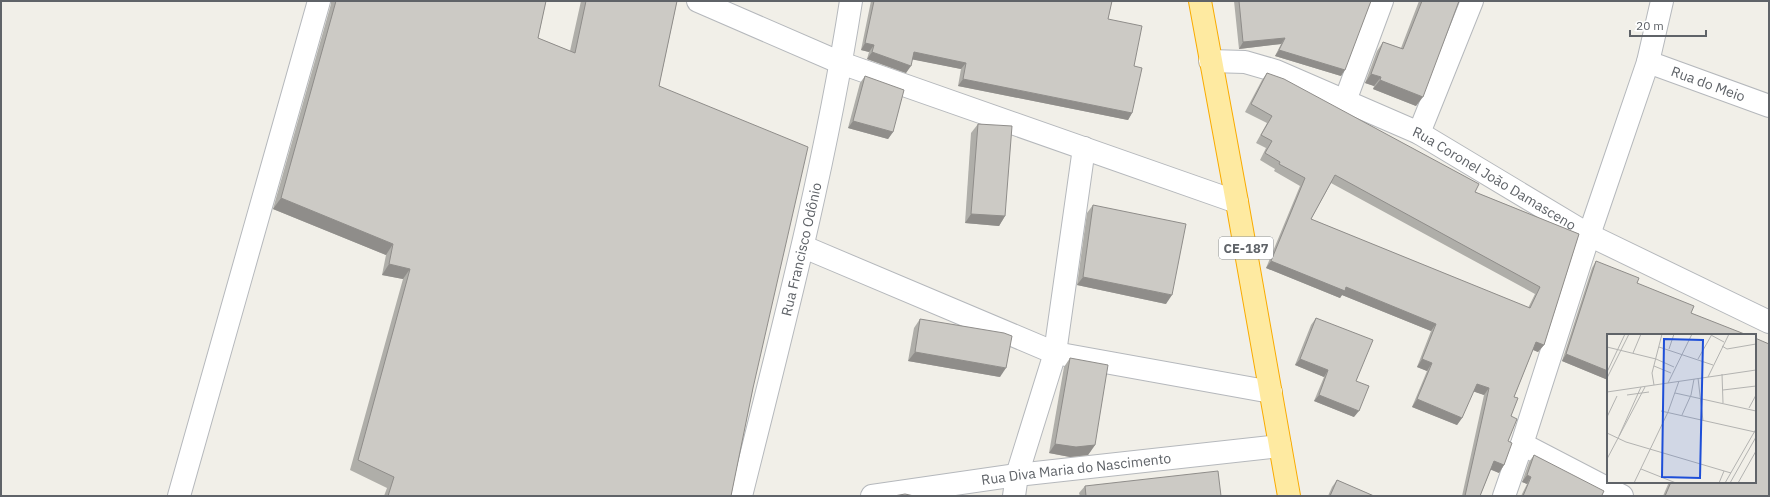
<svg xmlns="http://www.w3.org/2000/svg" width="1770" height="497" font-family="'IBM Plex Sans',sans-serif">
<rect width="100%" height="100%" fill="#f1efe8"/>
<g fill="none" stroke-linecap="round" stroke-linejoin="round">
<g stroke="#b5b8bc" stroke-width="24">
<g id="minor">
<polyline points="698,1 841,63 1237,202"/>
<path id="s1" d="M 1210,61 L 1245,62 L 1276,71 L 1419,133 L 1589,235 L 1769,322"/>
<path id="s2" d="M 1648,62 L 1769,106"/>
<polyline points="1345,101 1382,1"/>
<polyline points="1419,133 1472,1"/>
<polyline points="804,247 1055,353 1271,392"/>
<polyline points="1522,444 1622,496"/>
<polyline points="179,496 319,1"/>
<path id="s3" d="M 741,496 C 782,332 825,168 851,1"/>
<path id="s4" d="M 872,496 L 1017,475 L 1280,446"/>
<polyline points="1014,496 1017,475 1055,353 1084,148"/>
<polyline points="1504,496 1522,444 1589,235 1648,62 1662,1"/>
</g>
</g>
<g stroke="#f9ab00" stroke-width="24">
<polyline id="trunk" points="1200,1 1237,202 1289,496"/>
</g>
<use href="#minor" stroke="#fff" stroke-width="22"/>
<use href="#trunk" stroke="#feeaa1" stroke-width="22"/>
</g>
<g fill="#afaea9" fill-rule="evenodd">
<polygon points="331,1 546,1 538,38 570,51 581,1 677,1 659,86 753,388 731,496 384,496 387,488 350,470 403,279 382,275 386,255 273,209 331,4"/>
<polygon points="871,1 1112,1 1108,19 1134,66 1132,113 1128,120 958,86 961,69 912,59 906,73 867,59 869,52 861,50"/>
<polygon points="1234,1 1371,1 1341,76 1275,56 1281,44 1239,49"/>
<polygon points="1419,1 1459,1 1416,106 1373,89 1374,86 1365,83 1377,51 1383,42 1401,48"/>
<path d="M 1267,73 L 1475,192 L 1579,234 L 1544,345 L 1538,352 L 1533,350 L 1514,397 L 1511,416 L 1508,441 L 1504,465 L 1499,473 L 1491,469 L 1480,496 L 1462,496 L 1484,395 L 1473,391 L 1462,418 L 1457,425 L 1412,407 L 1427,371 L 1417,367 L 1431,331 L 1342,295 L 1340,298 L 1266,268 L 1300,186 L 1274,171 L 1275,169 L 1260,160 L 1266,148 L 1256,143 L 1267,123 L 1245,112 L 1262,80 ZM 1331,183 L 1535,294 L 1528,308 L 1311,219 Z"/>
<polygon points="865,76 893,132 888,139 848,128 860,83"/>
<polygon points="978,124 1005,216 999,226 965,223 971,133"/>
<polygon points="1093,205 1166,304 1077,285 1087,213"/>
<polygon points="1596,261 1691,313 1608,335 1608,380 1562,361 1592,268"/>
<polygon points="1316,318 1356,381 1354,417 1314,401 1324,377 1295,365 1311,325"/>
<polygon points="920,319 1000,377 908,361 914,328"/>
<polygon points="1070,358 1095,445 1088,455 1070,457 1049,453 1064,367"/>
<polygon points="1534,455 1602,495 1604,496 1521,496 1527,484 1522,482 1529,462"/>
<polygon points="1337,480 1374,496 1328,496 1332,487"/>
<polygon points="1669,482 1755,482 1769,496 1663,496"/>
<polygon points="1085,486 1221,496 1080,496 1079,493"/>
</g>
<g fill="#8f8d8a">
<polygon points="1285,38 1281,44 1239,49 1243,42"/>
<polygon points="865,43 874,45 869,52 861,50"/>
<polygon points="1279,50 1345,70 1341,76 1275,56"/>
<polygon points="872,52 911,66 906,73 867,59"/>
<polygon points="914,52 966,63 961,69 910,59"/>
<polygon points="1371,74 1381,77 1374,86 1365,83"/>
<polygon points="963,79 1132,113 1128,120 958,86"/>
<polygon points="1380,80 1423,97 1416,106 1373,89"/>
<polygon points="853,121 893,132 888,139 848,128"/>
<polygon points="281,198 393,244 386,255 273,209"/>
<polygon points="971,214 1005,216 999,226 965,223"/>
<polygon points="1271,261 1346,287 1436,324 1431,331 1342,295 1340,298 1266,268"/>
<polygon points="389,264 410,269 403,279 382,275"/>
<polygon points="1083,277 1172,295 1166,304 1077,285"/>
<polygon points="1536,342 1544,345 1538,352 1531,349"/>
<polygon points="915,352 1006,368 1000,377 908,361"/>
<polygon points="1566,354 1608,371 1608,380 1562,361"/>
<polygon points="1300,359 1328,370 1324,377 1295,365"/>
<polygon points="1422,359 1432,363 1427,371 1417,367"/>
<polygon points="1477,384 1489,388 1484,395 1472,391"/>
<polygon points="1319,395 1359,411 1354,417 1314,401"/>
<polygon points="1417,399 1462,418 1457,425 1412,407"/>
<polygon points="1055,444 1095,445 1088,455 1070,457 1049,453"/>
<polygon points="1494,461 1504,465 1499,473 1489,469"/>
<polygon points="1527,475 1531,477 1527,484 1522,482"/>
</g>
<g fill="#cccac5" stroke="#8f8d8a" fill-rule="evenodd">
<polygon points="336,1 546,1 538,38 575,53 586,1 677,1 659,86 808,147 753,388 731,496 388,496 394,477 358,460 410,269 389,264 393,244 281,198"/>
<polygon points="874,1 1112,1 1108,19 1142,26 1134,66 1142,68 1132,113 963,79 966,63 914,52 911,66 872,52 874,45 865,43"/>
<polygon points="1239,1 1371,1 1345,70 1279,50 1285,38 1243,42"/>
<polygon points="1422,1 1459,1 1423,97 1380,80 1381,77 1371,74 1383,42 1403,49"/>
<path d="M 1267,73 L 1284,79 L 1479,184 L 1475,192 L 1579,234 L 1544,345 L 1536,342 L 1514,397 L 1518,398 L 1511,416 L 1517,419 L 1508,441 L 1512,443 L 1504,465 L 1494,461 L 1480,496 L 1465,496 L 1489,388 L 1477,384 L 1462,418 L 1417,399 L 1432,363 L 1422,359 L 1436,324 L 1346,287 L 1345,291 L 1271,261 L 1305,178 L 1279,164 L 1280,162 L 1265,153 L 1272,141 L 1261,135 L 1272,116 L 1251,104 ZM 1335,175 L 1540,287 L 1530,308 L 1311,219 Z"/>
<polygon points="865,76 904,90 893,132 853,121"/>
<polygon points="978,124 1012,126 1005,216 971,214"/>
<polygon points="1093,205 1186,224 1172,295 1083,277"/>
<polygon points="1596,261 1639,278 1637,283 1694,306 1691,313 1747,335 1608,335 1608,371 1566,354"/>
<polygon points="1316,318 1373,340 1356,381 1369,386 1359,411 1319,395 1328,370 1300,359"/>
<polygon points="920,319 1004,333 1012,336 1006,368 915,352"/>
<polygon points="1755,338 1769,344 1769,496 1665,496 1671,482 1755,482"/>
<polygon points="1070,358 1108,365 1095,445 1076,447 1055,444"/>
<polygon points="1534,455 1604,491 1602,495 1604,496 1523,496 1531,477 1527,475"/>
<polygon points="1218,471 1221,496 1086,496 1085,486"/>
<polygon points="1337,480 1374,496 1330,496"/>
<polygon points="905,494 914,496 894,496"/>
</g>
<g text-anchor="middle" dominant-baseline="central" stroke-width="3.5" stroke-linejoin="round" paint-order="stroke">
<rect fill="#fff" stroke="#8f9295" stroke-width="1" x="1219" y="237" width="54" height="22" rx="3"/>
<g font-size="13" font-weight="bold" fill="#5f6368">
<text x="1246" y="248">CE-187</text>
</g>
<g font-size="14" fill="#5f6368" stroke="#fff">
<text stroke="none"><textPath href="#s2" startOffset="64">Rua do Meio</textPath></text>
<text stroke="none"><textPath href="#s1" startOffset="311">Rua Coronel João Damasceno</textPath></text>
<text stroke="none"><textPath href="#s3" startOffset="254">Rua Francisco Odônio</textPath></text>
<text stroke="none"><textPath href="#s4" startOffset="206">Rua Diva Maria do Nascimento</textPath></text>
</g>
</g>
<g transform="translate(1607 334)">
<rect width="149" height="149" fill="#f1efe8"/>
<path fill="none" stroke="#b3b3b1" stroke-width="1" d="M 102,0 L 117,8M 115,12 L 120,15 L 149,10M 0,13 L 49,25M 52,13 L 106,31M 62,15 L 67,0M 26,19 L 34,0M 49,25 L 67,33M 91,25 L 104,2M 47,32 L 64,39M 0,38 L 18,0M 115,40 L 116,69M 101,43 L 122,0M 0,44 L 22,0M 91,44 L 96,87M 61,49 L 85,0M 47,51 L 45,39 L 55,0M 116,56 L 149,52M 0,58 L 149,36M 68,59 L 149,77M 20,61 L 42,58M 142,74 L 149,61M 54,77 L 148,98M 75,81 L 84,61 L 87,45M 0,83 L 10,62M 0,99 L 19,108 L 124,139M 12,102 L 34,53M 0,125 L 38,53M 34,135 L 69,149M 27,149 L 61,78 L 72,47M 112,149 L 117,137M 118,149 L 149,95M 123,149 L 149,103M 131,149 L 149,117"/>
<path fill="#1d4ed8" fill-opacity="0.15" stroke="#1d4ed8" stroke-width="2" d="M 57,5 L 96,6 L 93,144 L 55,143 Z"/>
<rect width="149" height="149" fill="none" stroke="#5f6368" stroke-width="2"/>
</g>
<rect width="1770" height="497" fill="none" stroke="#5f6368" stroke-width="4"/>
<path d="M1630 30v6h76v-6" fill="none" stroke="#5f6368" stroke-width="2"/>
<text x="1636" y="30" font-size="12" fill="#5f6368" stroke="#ffffff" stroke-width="3" paint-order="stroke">20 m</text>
</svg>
